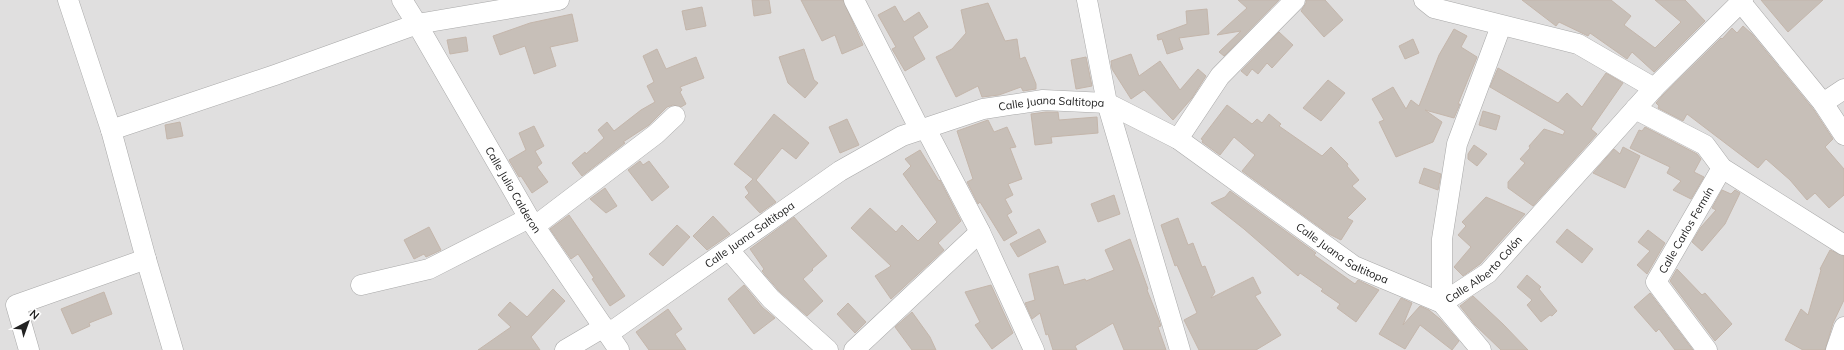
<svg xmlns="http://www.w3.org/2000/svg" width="1844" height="350" font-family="Mulish,sans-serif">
<rect width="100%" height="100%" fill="#f2efe9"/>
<rect fill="#e0dfdf" x="0" y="0" width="1844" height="350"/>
<g fill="#c7bfb8" stroke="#c4b6ab">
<polygon points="752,0 769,0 771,13 754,16"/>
<polygon points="801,0 843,0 863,45 842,54 835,35 822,41"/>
<polygon points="1238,0 1279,0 1224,56 1219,52 1241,31 1217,35 1247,8"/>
<polygon points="1306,0 1325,0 1343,20 1324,37 1301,11 1306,3"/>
<polygon points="1522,0 1611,0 1631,16 1624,25 1655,48 1681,22 1655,0 1685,0 1705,21 1654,72 1632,52 1627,59 1590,33 1588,36 1559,22 1556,26"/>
<polygon points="1761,0 1823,0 1788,32"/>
<polygon points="988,3 1005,41 1017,39 1020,59 1025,57 1036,84 1036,89 1023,91 1021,87 999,95 982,97 978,86 956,97 936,57 952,49 966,33 961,10"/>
<polygon points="895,6 904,22 919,12 928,27 913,37 925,59 905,71 892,49 896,47 878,15"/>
<polygon points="702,7 706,26 686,30 682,11"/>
<polygon points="1207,9 1209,34 1179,38 1183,49 1167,54 1162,39 1158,40 1157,35 1187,24 1186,11"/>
<polygon points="572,14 578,41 550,47 556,66 534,74 525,46 500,55 493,36 530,23"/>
<polygon points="1743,26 1752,34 1814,110 1833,139 1825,147 1844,169 1844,195 1829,208 1815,193 1807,200 1790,180 1766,159 1758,168 1687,114 1683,121 1658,108 1659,106 1656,103 1662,96 1721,38 1722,39 1732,28 1737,33"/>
<polygon points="1454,29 1467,36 1461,47 1477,57 1458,104 1460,104 1454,118 1425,110 1442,122 1433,142 1396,157 1379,122 1384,120 1372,99 1393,87 1406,109 1411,100 1419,106 1439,55"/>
<polygon points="1279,32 1293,45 1272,68 1267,63 1258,74 1252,69 1247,76 1241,71"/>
<polygon points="466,37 468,51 450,54 447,40"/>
<polygon points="1413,39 1419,53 1405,59 1399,46"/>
<polygon points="657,49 666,69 696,57 704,78 680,87 682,90 680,92 686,104 681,107 673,105 667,107 649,125 623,142 625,143 582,176 572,163 585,152 586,154 604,138 598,130 607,122 614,131 641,110 655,102 647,86 654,82 643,56"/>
<polygon points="804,49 814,80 818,83 805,98 788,83 779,57"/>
<polygon points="1131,54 1139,76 1160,61 1180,90 1198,69 1206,76 1192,98 1173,120 1144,90 1131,99 1112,69 1111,61"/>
<polygon points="1086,57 1092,86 1076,89 1071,60"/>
<polygon points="1498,68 1558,103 1567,93 1582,107 1606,73 1623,83 1591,129 1597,134 1533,206 1508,188 1508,182 1525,163 1520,159 1530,148 1529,146 1544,129 1563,135 1565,131 1490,87"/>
<polygon points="1328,80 1345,93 1321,121 1303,108"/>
<polygon points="1227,105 1252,124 1257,119 1262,123 1269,114 1281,124 1279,126 1322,156 1331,147 1348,164 1347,166 1359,180 1352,186 1366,199 1347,218 1353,221 1341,240 1329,234 1242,171 1255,155 1234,137 1220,155 1202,142 1203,140 1201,139"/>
<polygon points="1483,111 1500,116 1496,130 1479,125"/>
<polygon points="1046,112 1058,112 1059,120 1097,117 1098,133 1051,137 1052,143 1035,145 1031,114"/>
<polygon points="774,114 809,143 796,159 782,148 756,180 776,202 760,213 745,197 749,193 745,187 753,179 734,164"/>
<polygon points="847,119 859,145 840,153 829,127"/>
<polygon points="988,120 994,132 1007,127 1016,147 1010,148 1022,179 1008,184 1013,195 1005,199 1012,212 1007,215 1017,233 1004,241 980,202 978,204 967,182 973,179 957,131"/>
<polygon points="180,122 183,136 167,139 165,125"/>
<polygon points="534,126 544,146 535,151 542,163 537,167 548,182 532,193 521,176 519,177 509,160 526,150 519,133"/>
<polygon points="1645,127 1697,154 1701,159 1694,172 1704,177 1691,199 1673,190 1681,181 1667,173 1670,167 1630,148 1639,130 1642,131"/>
<polygon points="1474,145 1487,154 1477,166 1468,159 1468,154"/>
<polygon points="1623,147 1640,156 1625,188 1593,173 1614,149 1620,154"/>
<polygon points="920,150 939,181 940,180 961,221 938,243 944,250 891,299 875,276 891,266 851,228 870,208 896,232 902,225 918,241 937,222 903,174 911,166 905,159"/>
<polygon points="640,161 643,165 649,161 669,187 652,201 628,170"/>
<polygon points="1424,168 1441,174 1438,190 1419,183"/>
<polygon points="605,188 617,206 606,213 590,199"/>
<polygon points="1722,190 1731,194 1735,190 1740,193 1725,224 1702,251 1692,242 1701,227 1716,210 1712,208"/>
<polygon points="1230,191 1316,253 1314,255 1355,284 1358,280 1379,290 1356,322 1337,308 1340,304 1321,291 1323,289 1300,273 1298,276 1244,229 1211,203 1225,197"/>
<polygon points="1114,195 1120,214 1098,222 1091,204"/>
<polygon points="1486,197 1525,214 1480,264 1463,276 1454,267 1471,247 1458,235 1466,226 1462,222"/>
<polygon points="569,215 625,296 610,306 592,279 594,278 578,254 571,259 550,229"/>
<polygon points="713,216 730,234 707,250 693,236"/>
<polygon points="794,217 827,256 812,269 813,270 803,279 823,301 807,316 779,291 762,271 764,269 750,249"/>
<polygon points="1178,218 1188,245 1193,243 1202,267 1205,266 1215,292 1211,298 1253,277 1261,293 1255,296 1281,335 1256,350 1199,350 1184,320 1197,313 1177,265 1175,266 1161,225"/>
<polygon points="677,225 690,237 663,266 649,254"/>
<polygon points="429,227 441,250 426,257 424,254 414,259 404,240"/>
<polygon points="1039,229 1046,242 1018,257 1010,244"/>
<polygon points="1567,229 1593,249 1582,263 1556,242"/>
<polygon points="1648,230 1665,243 1647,274 1637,265 1650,251 1638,242"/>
<polygon points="1130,239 1148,289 1147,290 1159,320 1161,326 1158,327 1166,350 1124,350 1113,323 1075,346 1077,350 1053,350 1048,334 1046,335 1040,313 1032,319 1025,303 1035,300 1029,274 1058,266 1064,285 1085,279 1086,281 1114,270 1105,250"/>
<polygon points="1830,250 1844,256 1844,300 1833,323 1825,350 1803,350 1785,340 1801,309 1808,315 1821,270 1820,269"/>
<polygon points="1677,269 1702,295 1705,293 1732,324 1715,341 1670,281"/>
<polygon points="1527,275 1541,287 1539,289 1557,311 1552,316 1550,315 1541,322 1527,305 1532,300 1517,287"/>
<polygon points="744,285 762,307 775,318 754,334 728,299"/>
<polygon points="991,285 1013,333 992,349 975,325 980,322 965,292"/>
<polygon points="553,289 565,301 531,337 540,350 478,350 511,327 498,315 510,302 527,317"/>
<polygon points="104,292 112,314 89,323 90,326 72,334 61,309"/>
<polygon points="1650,293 1693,350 1675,350 1659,329 1656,332 1634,307"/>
<polygon points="1473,296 1503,324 1528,350 1501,350 1475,325 1460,306"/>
<polygon points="1401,298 1412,303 1403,325 1420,306 1429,310 1440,319 1459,341 1452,350 1420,325 1405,349 1379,334"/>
<polygon points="848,303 866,322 855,333 837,314"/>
<polygon points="668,309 682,329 675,334 686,350 649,350 636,332"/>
<polygon points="912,312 930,337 936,350 912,350 895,327"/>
</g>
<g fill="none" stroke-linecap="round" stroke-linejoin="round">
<g stroke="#a9a9a9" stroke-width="21">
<g id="minor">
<polyline points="68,0 111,130 146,259 173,350"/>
<path id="s1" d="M 402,0 L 417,24 L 529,218 L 619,350"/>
<polyline points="854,0 920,130"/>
<polyline points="1087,0 1107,103 1180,350"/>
<polyline points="1424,0 1434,8 1578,44 1654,88"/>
<polyline points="1739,0 1823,103 1844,135"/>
<polyline points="1823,103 1844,89"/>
<polyline points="1635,109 1705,145 1722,168 1844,245"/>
<polyline points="926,129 980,232 1034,350"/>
<polyline points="111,130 275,75 417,24 559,0"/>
<polyline points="1178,139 1220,76 1295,0"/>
<polyline points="535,226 656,134 675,116"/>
<polyline points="729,250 771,299 828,350"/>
<polyline points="361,285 429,269 529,218"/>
<path id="s2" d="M 1442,303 L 1488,273 L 1654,88 L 1743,0"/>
<polyline points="1442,303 1442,239 1457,144 1501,26"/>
<path id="s3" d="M 608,334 L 840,171 L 902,136 L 983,109 L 1043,100 L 1107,103 L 1178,139 L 1354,266 L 1442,303 L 1481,350"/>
<polyline points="29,350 16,305 146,259"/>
<polyline points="565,350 604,327"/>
<polyline points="854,350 980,232"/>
<path id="s4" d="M 1707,350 L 1656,282 L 1722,168"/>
<polyline points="1836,350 1844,327"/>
</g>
</g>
<use href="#minor" stroke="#fff" stroke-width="20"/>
</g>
<g text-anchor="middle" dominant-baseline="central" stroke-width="3" stroke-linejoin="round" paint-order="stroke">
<g font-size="11" fill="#222" stroke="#fff">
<text stroke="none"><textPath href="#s3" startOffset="509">Calle Juana Saltitopa</textPath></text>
<text stroke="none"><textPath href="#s1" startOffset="220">Calle Julio Calderon</textPath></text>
<text stroke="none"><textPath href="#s4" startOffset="145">Calle Carlos Fermín</textPath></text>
<text stroke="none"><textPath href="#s3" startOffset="173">Calle Juana Saltitopa</textPath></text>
<text stroke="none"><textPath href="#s3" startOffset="845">Calle Juana Saltitopa</textPath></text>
<text stroke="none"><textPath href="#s2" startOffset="54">Calle Alberto Colón</textPath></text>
</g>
</g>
<g transform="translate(28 322) rotate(41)" stroke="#ffffff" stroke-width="3" paint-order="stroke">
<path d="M0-3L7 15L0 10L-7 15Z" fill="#222222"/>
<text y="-6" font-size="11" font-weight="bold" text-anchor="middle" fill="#222222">N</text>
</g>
</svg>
